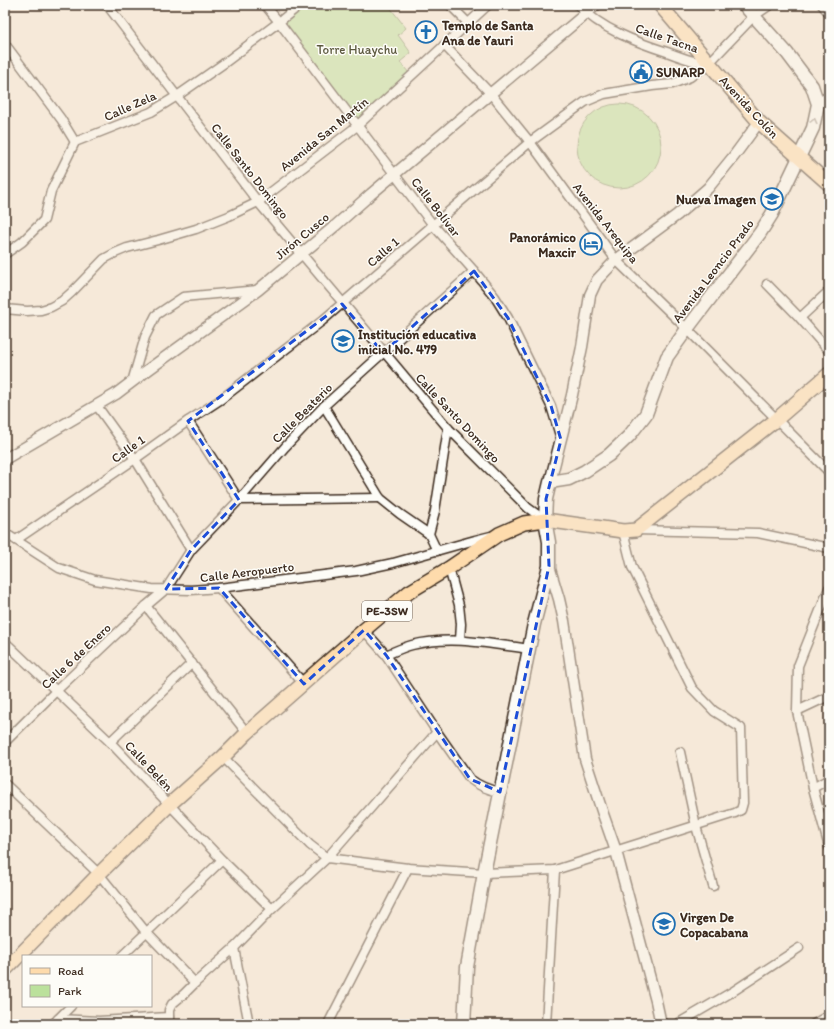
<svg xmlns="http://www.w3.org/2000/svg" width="834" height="1029" font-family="Itim,sans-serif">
<rect width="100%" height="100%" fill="#f5e9d9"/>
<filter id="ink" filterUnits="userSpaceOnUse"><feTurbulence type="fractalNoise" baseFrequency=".025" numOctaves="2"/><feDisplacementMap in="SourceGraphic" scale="8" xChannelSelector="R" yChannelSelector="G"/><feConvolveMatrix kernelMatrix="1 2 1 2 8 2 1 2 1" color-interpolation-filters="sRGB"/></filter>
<g filter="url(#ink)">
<g fill="#bbe19c" stroke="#7b865d">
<polygon points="305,5 388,5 406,28 398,35 411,53 400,62 409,73 359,121 283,23"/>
<circle cx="619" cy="146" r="42"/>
</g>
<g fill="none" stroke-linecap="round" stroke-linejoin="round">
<g stroke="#3b2a1e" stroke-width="11">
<g id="minor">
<polyline points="107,5 258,202 448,428 528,508 545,520"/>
<polyline points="265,5 279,22 433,225 474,271 495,297 508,318 551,406 561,439"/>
<polyline points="450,5 468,23"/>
<path d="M 578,5 C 601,29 636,42 667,52 C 675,55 683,58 690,60 C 696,62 703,62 709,63"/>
<polyline points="822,5 829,13"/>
<polyline points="5,44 61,119 75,142"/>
<polyline points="444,45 491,94 530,142 616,260 687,329 829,472"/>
<polyline points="818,104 829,95"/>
<polyline points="5,254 22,242 44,220 51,191 75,142 151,112 177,96 223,64 279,22 300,5"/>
<polyline points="767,284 800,318 829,351"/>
<polyline points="5,309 27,311 41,310 51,307 62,301 72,292 104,259 115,253 127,248 158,240 196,229 229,216 258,202 357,126 488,5"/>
<polyline points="800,318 829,291"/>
<polyline points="132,382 145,337 156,315 183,297 258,290"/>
<polyline points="97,406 135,459 191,550"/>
<polyline points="324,406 380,498 400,514 429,534"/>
<polyline points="188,421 239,500 380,498"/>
<polyline points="636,530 758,533 829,548"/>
<polyline points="5,533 59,568 95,580 152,589 191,590 219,588 356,571 393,563 475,540 491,536"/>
<polyline points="16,540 135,459 188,421 220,400 322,321 433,225 530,142 585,102 604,94 652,86 672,84 690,77 709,63 754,16 770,5"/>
<polyline points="437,551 429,534 435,511 448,428"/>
<polyline points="449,568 459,605 461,624 460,640"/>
<polyline points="219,588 304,684"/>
<polyline points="829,588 798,666 797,711 813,788 829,847"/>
<polyline points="146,606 247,733"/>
<path d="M 364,630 L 386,655 L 437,732 L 470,779 C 479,786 489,790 500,792"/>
<polyline points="5,642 110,742 222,860 272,909"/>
<path d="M 386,655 C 395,651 404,647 412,645 C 451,635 491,644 529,649"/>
<polyline points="797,711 829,696"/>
<polyline points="5,742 56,691 146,606 166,589 191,550 239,500 285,447 324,406 474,271"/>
<polyline points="110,742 192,663"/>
<polyline points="680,752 696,826 713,886"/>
<polyline points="223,757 310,845 327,858 408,868 484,873 555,870 735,813 741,810 743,803 741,728 714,711 692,688 632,567 623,531"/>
<polyline points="5,784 99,874 146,932 195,983"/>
<polyline points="813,788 829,779"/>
<polyline points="234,948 249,1024"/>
<polyline points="122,956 222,860"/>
<polyline points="58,1019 99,1021 169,1017"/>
<polyline points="53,1024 71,1006"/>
<polyline points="169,1024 169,1010 172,1004 184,994 195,983 234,948 272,909 327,858 437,732"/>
<polyline points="328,1024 408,868"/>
<polyline points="546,1024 555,870"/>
<polyline points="677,1024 732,992 799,948"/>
<polyline points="814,1024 829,1015"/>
</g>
</g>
<g stroke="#3b2a1e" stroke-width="13">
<g id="tertiary">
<polyline points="5,459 116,394 145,372 258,290 335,226 371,194 596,5"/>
<polyline points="550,482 572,395 582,347 590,295 597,280 616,260 677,215 708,188 734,156 759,122"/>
<polyline points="549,566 559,599 564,621 585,759 603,814 616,851 656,1001 661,1024"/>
</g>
</g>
<g stroke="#3b2a1e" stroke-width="15">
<polyline id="secondary" points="464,1024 467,967 484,873 534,624 549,566 549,542 545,520 546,499 550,482 569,479 585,471 609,455 629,436 646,414 667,357 687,329 760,233 772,214 813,128 818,104 812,86 787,53 744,5"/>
</g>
<g stroke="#3b2a1e" stroke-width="16">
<g id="primary">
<polyline points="660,5 759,122 829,184"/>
<polyline points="5,970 99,874 169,805 223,757 247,733 364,630 409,592 449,568 499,534 524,523 545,520 623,531 636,530 777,419 829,374"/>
</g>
</g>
<use href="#minor" stroke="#fdfcf7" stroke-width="8"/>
<use href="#tertiary" stroke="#fdfcf7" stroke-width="10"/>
<use href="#secondary" stroke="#fdfcf7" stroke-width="12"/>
<use href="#primary" stroke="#fedbac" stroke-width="13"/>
</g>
<defs><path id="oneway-chevron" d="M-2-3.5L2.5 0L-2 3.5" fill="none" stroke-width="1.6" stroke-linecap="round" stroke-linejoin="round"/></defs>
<use stroke="#9c938a" href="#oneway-chevron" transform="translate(814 121) rotate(-76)"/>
</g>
<path d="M0 0H834V1029H0ZM 474,271 L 508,318 L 551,406 L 561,440 L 546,499 L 549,566 L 500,792 L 470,779 L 386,655 L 364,630 L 304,684 L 219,588 L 166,589 L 191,550 L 239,500 L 188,421 L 342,304 L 383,353 Z" fill="#f5e9d9" fill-opacity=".55" fill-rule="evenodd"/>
<path fill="none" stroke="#1d4ed8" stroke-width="3" stroke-dasharray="8 5" stroke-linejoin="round" d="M 474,271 L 508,318 L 551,406 L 561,440 L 546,499 L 549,566 L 500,792 L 470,779 L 386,655 L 364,630 L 304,684 L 219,588 L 166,589 L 191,550 L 239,500 L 188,421 L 342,304 L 383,353 Z"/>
<defs>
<g id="church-ring" transform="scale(1.15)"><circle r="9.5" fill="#fdfcf7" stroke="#1f6fb2" stroke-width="1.5"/><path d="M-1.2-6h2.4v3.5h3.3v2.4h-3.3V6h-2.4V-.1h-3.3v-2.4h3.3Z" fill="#1f6fb2"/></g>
<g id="civic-ring" transform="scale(1.15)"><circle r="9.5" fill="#fdfcf7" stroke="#1f6fb2" stroke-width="1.5"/><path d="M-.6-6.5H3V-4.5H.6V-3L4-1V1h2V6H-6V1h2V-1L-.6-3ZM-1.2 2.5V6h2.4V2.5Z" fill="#1f6fb2"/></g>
<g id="school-ring" transform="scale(1.15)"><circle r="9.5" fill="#fdfcf7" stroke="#1f6fb2" stroke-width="1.5"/><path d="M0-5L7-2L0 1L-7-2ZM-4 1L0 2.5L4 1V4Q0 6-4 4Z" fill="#1f6fb2"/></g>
<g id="hotel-ring" transform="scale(1.15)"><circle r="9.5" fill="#fdfcf7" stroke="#1f6fb2" stroke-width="1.5"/><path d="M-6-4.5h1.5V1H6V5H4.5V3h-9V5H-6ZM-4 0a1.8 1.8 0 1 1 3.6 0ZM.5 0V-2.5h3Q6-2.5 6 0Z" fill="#1f6fb2"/></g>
</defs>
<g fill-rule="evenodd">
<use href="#church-ring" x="426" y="32"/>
<use href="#civic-ring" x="641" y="72"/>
<use href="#school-ring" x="772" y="199"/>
<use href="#hotel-ring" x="591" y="244"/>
<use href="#school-ring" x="343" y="341"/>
<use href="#school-ring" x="664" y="924"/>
</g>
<g text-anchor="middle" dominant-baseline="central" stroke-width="3" stroke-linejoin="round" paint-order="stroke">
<rect fill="#fdfcf7" stroke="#75695f" stroke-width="1" x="362" y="601" width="50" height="20" rx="3"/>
<g font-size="12" font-weight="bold" fill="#3b2a1e">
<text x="387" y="611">PE-3SW</text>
</g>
<g font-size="13" font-weight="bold" fill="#3b2a1e" stroke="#fdfcf7" text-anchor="start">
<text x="442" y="25">Templo de Santa<tspan x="442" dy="15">Ana de Yauri</tspan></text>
<text x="656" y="72">SUNARP</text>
<text x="756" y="199" text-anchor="end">Nueva Imagen</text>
<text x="576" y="237" text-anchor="end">Panorámico<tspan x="576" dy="15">Maxcir</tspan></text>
<text x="358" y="334">Institución educativa<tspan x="358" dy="15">inicial No. 479</tspan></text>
<text x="680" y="917">Virgen De<tspan x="680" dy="15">Copacabana</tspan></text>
</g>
<g font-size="13" fill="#3b2a1e" stroke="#fdfcf7">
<text transform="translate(667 38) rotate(19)">Calle Tacna</text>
<text transform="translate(130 106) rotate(-24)">Calle Zela</text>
<text transform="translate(749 107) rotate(47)">Avenida Colón</text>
<text transform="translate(324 134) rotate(-39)">Avenida San Martín</text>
<text transform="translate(250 171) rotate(52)">Calle Santo Domingo</text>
<text transform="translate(436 207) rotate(52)">Calle Bolívar</text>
<text transform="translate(606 223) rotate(52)">Avenida Arequipa</text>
<text transform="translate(302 236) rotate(-40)">Jirón Cusco</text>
<text transform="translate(383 252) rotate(-41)">Calle 1</text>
<text transform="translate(713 271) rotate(-53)">Avenida Leoncio Prado</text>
<text transform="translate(302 413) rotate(-45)">Calle Beaterio</text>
<text transform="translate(458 418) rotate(47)">Calle Santo Domingo</text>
<text transform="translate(128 449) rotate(-35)">Calle 1</text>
<text transform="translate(247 572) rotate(-7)">Calle Aeropuerto</text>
<text transform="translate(76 656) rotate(-43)">Calle 6 de Enero</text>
<text transform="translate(149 766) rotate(47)">Calle Belén</text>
</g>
<g font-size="13" fill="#5b583e" stroke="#fdfcf7">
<text x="357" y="49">Torre Huaychu</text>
</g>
</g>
<rect width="834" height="1029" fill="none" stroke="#fdfcf7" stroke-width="20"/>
<rect x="10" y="10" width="814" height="1009" fill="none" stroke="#3b2a1e" stroke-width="1.5" filter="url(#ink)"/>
<rect x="22" y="955" width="130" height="52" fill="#fdfcf7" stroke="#afa8a0"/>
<rect x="30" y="968" width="20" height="6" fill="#fedbac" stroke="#afa8a0"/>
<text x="58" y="975" font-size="12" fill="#3b2a1e">Road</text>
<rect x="30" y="985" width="20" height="12" fill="#bbe19c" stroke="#afa8a0"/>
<text x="58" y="995" font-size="12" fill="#3b2a1e">Park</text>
</svg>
